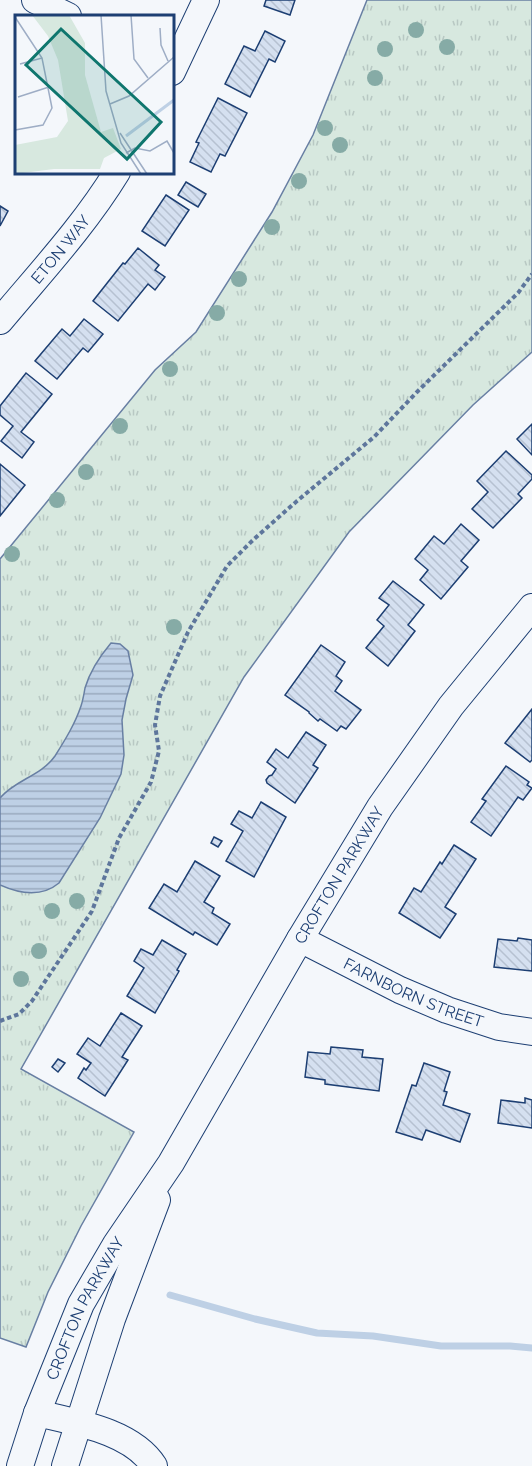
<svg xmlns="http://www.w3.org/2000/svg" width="532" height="1466" font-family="Raleway,sans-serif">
<defs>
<pattern id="grass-tufts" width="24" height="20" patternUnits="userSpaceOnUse" patternTransform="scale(1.5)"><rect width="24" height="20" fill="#d7e8df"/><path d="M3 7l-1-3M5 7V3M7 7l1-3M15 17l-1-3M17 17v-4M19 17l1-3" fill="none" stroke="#b8c8c3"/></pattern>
<pattern id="water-rules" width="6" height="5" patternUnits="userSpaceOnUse" patternTransform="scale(1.5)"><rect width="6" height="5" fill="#bed0e5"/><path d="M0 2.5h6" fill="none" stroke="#9aaabe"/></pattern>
<pattern id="building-back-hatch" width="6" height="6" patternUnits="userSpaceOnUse" patternTransform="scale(1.5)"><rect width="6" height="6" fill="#d5e0f0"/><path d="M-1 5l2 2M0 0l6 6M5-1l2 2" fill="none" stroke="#b6c1d1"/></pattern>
</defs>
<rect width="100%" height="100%" fill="#f4f7fb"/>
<polygon fill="url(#grass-tufts)" stroke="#687fa3" stroke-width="1.5" points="367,0 532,0 532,352 473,405 349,532 244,677 21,1069 134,1132 81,1226 48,1292 26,1347 0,1338 0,559 155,370 196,332 272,212 313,135"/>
<path fill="url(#water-rules)" stroke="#687fa3" stroke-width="1.5" d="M 111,643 L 120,644 L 128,651 L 133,675 L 126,699 L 122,720 L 124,755 L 121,774 L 100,818 L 59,883 C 41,898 20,894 0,885 L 0,798 C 15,780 41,776 55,756 C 65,740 75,724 81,706 C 83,700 84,694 85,688 C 90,671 100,656 111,643 Z"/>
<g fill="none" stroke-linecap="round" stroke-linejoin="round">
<polyline stroke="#bed0e5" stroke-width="7" points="170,1295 255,1319 317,1333 373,1336 441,1346 510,1346 532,1348"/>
</g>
<g fill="url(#building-back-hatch)" stroke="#1d3f73" stroke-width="1.5">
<polygon points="266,0 295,0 290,15 264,6"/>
<polygon points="265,31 285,41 275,62 269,59 250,97 225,84 244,46 255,51"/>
<polygon points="218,98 247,113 225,156 220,154 211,172 190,162 199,143 196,142"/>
<polygon points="186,182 206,194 198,207 178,195"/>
<polygon points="166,195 189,210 165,246 142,231"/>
<polygon points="0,206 8,211 0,226"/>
<polygon points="138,248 159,265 155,270 165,277 155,290 148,284 118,321 93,301 123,263 125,264"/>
<polygon points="84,319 103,334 88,352 83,348 57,379 35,361 62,329 70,336"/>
<polygon points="26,373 52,394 21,432 34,442 22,458 1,441 13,426 0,415 0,406"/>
<polygon points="532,424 532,455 517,439"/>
<polygon points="506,451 532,475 532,479 518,494 522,498 493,528 472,509 488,492 477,481"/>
<polygon points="0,464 25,485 0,516"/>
<polygon points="461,524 479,540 461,561 468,567 441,599 420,580 428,570 415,559 434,536 444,544"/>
<polygon points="393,581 424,605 408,625 415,631 388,666 366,648 384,626 377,620 389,605 379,598"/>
<polygon points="321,645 345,662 336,676 342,681 335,691 361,710 346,729 341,726 337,731 320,719 318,721 309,713 309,712 285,695"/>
<polygon points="532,709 532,760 530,762 505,743"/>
<polygon points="306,732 326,745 313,765 318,768 295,803 267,783 266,780 269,776 272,775 276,769 267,762 276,749 288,758"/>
<polygon points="506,766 529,782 527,785 532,788 523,800 518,797 491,836 471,822 486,801 482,799"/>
<polygon points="261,802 286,817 254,877 226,861 243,831 231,824 239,811 252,818"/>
<polygon points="214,837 222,841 218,847 211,843"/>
<polygon points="454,845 476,859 445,907 456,914 440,938 399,913 414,888 421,892 440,862 442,864"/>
<polygon points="195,861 220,876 204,902 214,908 212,913 230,924 217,945 195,932 193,935 149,908 164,884 177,892"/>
<polygon points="518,938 532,940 532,971 494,967 498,939 517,941"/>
<polygon points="162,940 186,954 177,970 179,971 178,973 155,1013 127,996 144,968 134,961 141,949 153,955"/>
<polygon points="121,1013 142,1026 122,1057 128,1060 105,1096 78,1078 84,1068 86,1070 91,1063 77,1054 88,1038 100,1046"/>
<polygon points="331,1047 363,1050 362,1057 383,1059 379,1091 325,1084 325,1080 305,1077 308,1052 330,1054"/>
<polygon points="58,1059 65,1063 58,1072 52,1067"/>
<polygon points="424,1063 450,1072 444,1091 447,1092 443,1105 470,1114 460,1142 426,1130 422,1140 396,1132 412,1085 416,1086"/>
<polygon points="525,1098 532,1100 532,1128 498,1123 501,1100 525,1103"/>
</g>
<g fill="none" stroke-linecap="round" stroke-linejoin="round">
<g stroke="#1d3f73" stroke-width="28">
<g id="minor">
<polyline points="35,0 68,16"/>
<polyline points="172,72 206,0"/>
<path id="s1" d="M 0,321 C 40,273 84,226 117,172"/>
<path id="s2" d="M 300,939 L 400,990 L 447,1010 L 499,1027 L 532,1032"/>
<path d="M 37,1413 C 74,1422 132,1431 154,1466"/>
<path id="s3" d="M 20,1466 L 37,1413 L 81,1304 L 116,1244 L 171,1163 L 300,939 L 380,807 L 451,706 L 532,607"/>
<polyline points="65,1466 112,1319 157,1200"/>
</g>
</g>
<polyline stroke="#5e769c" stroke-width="4" stroke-dasharray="4.5 3" stroke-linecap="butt" points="0,1021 19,1014 32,1001 92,911 119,838 151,782 159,751 155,725 160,696 188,632 227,566 254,539 297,501 374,437 418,391 518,293 532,274"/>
<use href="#minor" stroke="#f4f7fb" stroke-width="26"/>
</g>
<g fill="#86aba6">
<circle cx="416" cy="30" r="8"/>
<circle cx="447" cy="47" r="8"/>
<circle cx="385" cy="49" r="8"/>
<circle cx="375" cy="78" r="8"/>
<circle cx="325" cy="128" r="8"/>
<circle cx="340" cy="145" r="8"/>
<circle cx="299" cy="181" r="8"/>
<circle cx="272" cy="227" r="8"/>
<circle cx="239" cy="279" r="8"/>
<circle cx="217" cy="313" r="8"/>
<circle cx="170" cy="369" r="8"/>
<circle cx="120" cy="426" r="8"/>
<circle cx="86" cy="472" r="8"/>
<circle cx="57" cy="500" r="8"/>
<circle cx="12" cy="554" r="8"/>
<circle cx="174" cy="627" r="8"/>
<circle cx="77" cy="901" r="8"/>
<circle cx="52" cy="911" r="8"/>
<circle cx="39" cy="951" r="8"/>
<circle cx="21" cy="979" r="8"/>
</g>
<g text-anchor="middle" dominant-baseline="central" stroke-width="4.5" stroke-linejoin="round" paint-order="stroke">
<g font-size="16" fill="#1d3f73" stroke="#f4f7fb">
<text stroke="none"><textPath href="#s1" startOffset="94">ETON WAY</textPath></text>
<text stroke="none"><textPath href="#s3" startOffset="674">CROFTON PARKWAY</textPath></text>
<text stroke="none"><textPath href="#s2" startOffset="126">FARNBORN STREET</textPath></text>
<text stroke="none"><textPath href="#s3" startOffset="171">CROFTON PARKWAY</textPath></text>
</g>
</g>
<g transform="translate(15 15)">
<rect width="159" height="159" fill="#f4f7fb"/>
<path d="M 17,0 L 54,0 L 70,28 L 70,60 L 86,117 L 98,113 L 106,134 L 89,143 L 85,154 L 39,154 L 0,159 L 0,130 L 42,122 L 53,106 L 43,45 L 33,21 Z" fill="#d7e8df"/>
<path fill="none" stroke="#bed0e5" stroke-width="3" d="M 111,121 L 159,85"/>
<path fill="none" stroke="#9eadc5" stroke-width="1.5" d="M 86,0 L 91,76 L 106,128 L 126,159M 116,0 L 119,44 L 133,63M 0,2 L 27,43 L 37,93 L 28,110 L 0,115M 145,13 L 146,30 L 153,46M 5,49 L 27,43M 3,82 L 34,72M 95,89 L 114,81 L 159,42M 105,118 L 132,159M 111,138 L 120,133 L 135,136 L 152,126 L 159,138"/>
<path fill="#0f766e" fill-opacity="0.15" stroke="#0f766e" stroke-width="3" d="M 46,14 L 146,107 L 112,144 L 11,50 Z"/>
<rect width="159" height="159" fill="none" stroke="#1d3f73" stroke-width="3"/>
</g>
</svg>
